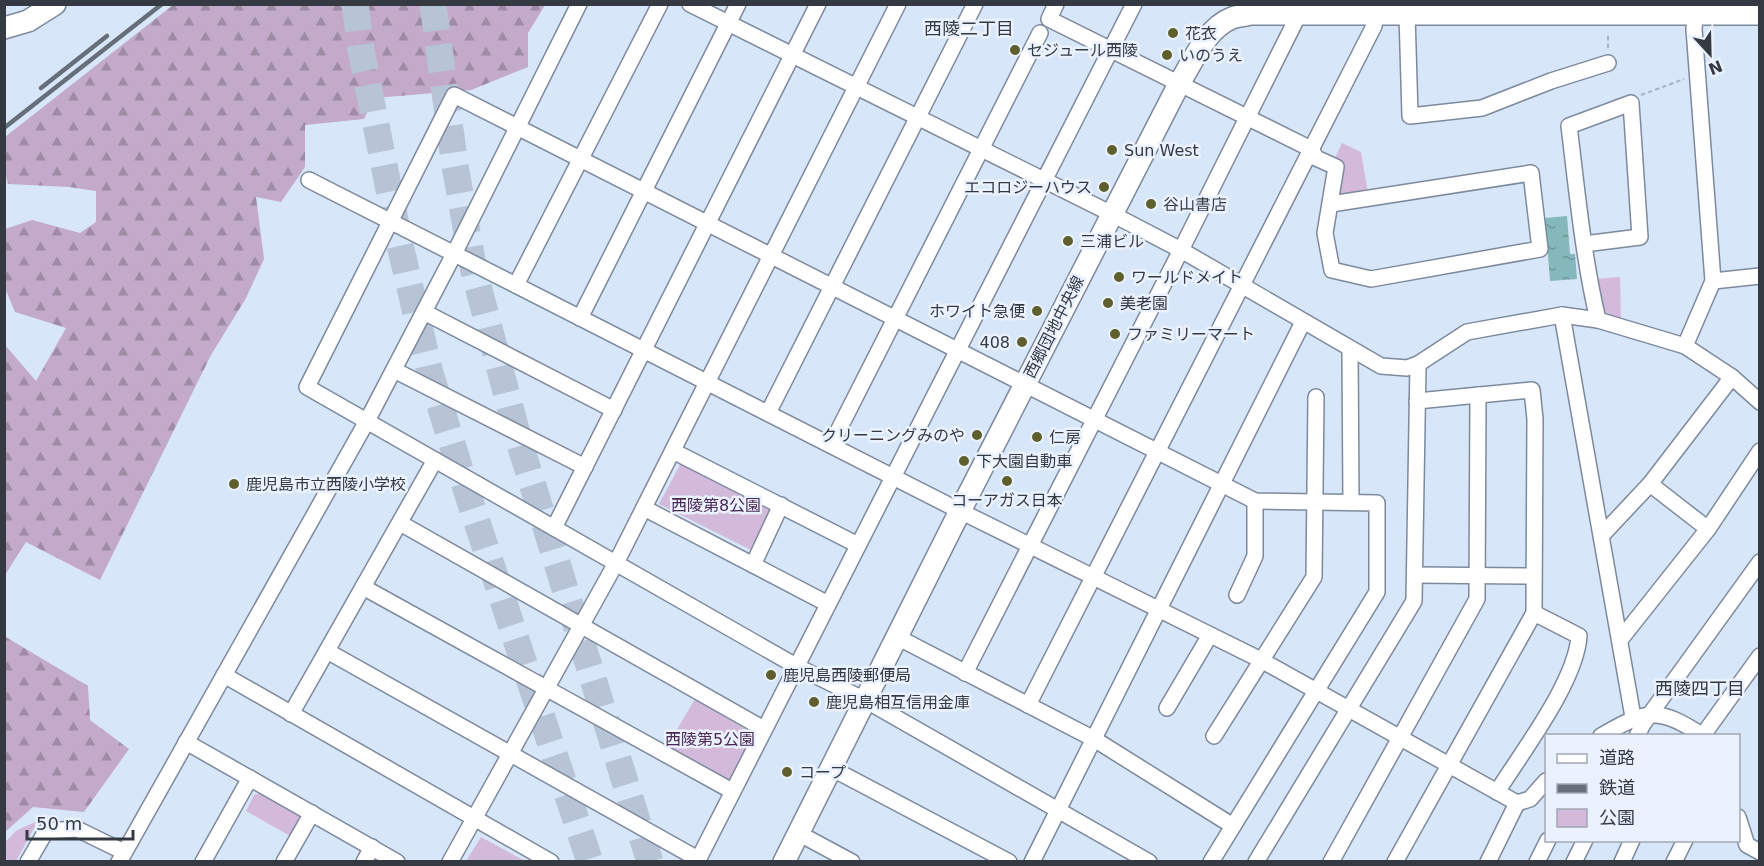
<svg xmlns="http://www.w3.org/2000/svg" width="1764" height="866" font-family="'DejaVu Sans','Noto Sans JP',sans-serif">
<defs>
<pattern id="forest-firs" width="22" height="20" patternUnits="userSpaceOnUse" patternTransform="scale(1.5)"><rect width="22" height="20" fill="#c3a9ca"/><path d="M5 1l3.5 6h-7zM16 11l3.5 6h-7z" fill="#9f8ba6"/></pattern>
<pattern id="water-ripples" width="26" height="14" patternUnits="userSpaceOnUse" patternTransform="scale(1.5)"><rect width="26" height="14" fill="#84b8ba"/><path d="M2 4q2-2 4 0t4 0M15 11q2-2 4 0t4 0" fill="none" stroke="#6d9799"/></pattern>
</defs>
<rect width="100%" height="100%" fill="#d8e6fa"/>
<g fill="url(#forest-firs)">
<polygon points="173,5 545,5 528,33 528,67 471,90 374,98 364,119 305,125 305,167 281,202 256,197 264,259 246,298 211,355 100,580 26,542 5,575 5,345 36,381 66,328 15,312 5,288 5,229 32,220 80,233 96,222 96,191 69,187 8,184 5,173 5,137"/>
<polygon points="4,636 88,686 90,720 129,749 84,812 33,807 5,832"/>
</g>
<g fill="#d4bada">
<polygon points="1342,143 1361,152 1368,193 1345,197 1338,191 1344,165 1334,160"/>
<polygon points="1620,277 1621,319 1607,316 1603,312 1595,279"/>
<polygon points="682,461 773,506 751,550 659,504"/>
<polygon points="695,699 750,732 753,737 730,780 667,746"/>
<polygon points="261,793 297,814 302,821 292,837 246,811 254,795"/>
<polygon points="38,821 16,861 5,861 5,842 17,830"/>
<polygon points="481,837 525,861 466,861"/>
</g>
<polygon fill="url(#water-ripples)" points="1567,216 1570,254 1575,254 1577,279 1550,281 1545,218"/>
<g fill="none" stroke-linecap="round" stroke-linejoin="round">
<g stroke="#b7c4d5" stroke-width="27" stroke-dasharray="27 14" stroke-linecap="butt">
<polyline points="355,4 361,50 400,245 430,373 467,492 590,862"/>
<polyline points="433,4 455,166 474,271 519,441 650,862"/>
</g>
<g stroke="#7d899c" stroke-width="18">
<g id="street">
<polyline points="690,4 1112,214 1181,250 1381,366 1407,368 1418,364 1467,332 1562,315 1598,320 1685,346 1732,377 1760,402"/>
<polyline points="1056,4 1049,19 1311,149 1316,158 1336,167 1325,233 1332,270 1371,279 1540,249 1531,173 1331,204"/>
<polyline points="1407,14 1410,116 1482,108 1551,81 1608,63"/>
<polyline points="309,180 960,511 1261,660 1517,803 1530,799 1546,781"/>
<path d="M 1584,244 L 1640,237 L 1631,103 L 1569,126 C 1577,191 1583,256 1598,320"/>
<polyline points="1713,281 1760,276"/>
<polyline points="516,285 660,4"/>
<polyline points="424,312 614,410"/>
<polyline points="1562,315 1633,717"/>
<polyline points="580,318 738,4"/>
<polyline points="1685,346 1713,281 1694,29 1696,5"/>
<polyline points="1350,349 1351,502"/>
<polyline points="394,370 585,467"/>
<polyline points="768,413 975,4"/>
<polyline points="831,445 1040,33"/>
<polyline points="673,451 858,545"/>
<polyline points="1650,484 1708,529"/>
<polyline points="644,508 828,604"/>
<polyline points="400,523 764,729"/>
<polyline points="554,528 818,4"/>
<polyline points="1602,535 1650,484 1732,377"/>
<polyline points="753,565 781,505"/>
<polyline points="1415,575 1534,576"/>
<polyline points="363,587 732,791"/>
<polyline points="1237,595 1255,556 1255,501"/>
<polyline points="897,637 1094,739 1233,826"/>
<polyline points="1620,640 1708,529 1760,451"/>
<polyline points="327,651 698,859"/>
<polyline points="965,673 1181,250 1299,14"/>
<polyline points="224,675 551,862"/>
<polyline points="1028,705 1374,26 1378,4"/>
<polyline points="1167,708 1210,635"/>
<polyline points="291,714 435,460"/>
<polyline points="1703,735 1760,656"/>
<polyline points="1214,736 1314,577 1316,397"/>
<path d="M 1601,736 C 1646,710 1658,706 1703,736"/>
<polyline points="1637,736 1643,724 1760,562"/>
<polyline points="186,742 397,862"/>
<polyline points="831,768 1009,862"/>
<path d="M 1497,792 C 1522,752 1576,682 1579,636 L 1534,613"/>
<polyline points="1738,817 1747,845 1760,852"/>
<polyline points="798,833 852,862"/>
<polyline points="28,862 46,831 77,829 124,852"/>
<polyline points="119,862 367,421 454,254 579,4"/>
<polyline points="203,862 250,778"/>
<polyline points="284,862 312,813"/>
<polyline points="364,862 372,847"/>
<polyline points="450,862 616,563 898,4"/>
<polyline points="697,862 1134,4"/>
<polyline points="1032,862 1303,322"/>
<polyline points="1149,862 865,700 796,666 307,387 454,95 1255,501 1377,503 1377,592 1211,862"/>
<polyline points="1256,862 1414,601 1418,364"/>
<polyline points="1331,862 1477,599 1478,395"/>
<polyline points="1395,862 1534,613 1535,419 1532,390 1417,401"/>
<polyline points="1488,862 1517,803"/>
<polyline points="1537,862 1548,840"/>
<polyline points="1574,862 1585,840"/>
<polyline points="1622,862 1632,840"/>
<polyline points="1674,862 1685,840"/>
</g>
</g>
<g stroke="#7d899c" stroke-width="24">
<g id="secondary">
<polyline points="4,28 28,21 55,4"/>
<path d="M 784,862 L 960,511 L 1179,84 C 1192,63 1206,28 1232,18 C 1237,16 1244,16 1250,14 L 1760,14"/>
</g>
</g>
<g stroke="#a7b2c3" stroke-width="2" stroke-dasharray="4.5 3" stroke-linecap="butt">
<polyline points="1608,48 1608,33"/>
<polyline points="1641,95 1684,79"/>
</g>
<use href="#street" stroke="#fff" stroke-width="15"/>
<use href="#secondary" stroke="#fff" stroke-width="21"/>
<g stroke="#666e7a" stroke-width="4.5">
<polyline points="41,88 107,36"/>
<polyline points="4,128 162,4"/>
</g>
</g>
<g fill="#5e5f2c" stroke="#eaf2ff" stroke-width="2">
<circle cx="1173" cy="33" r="6"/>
<circle cx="1015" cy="50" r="6"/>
<circle cx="1167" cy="55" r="6"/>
<circle cx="1112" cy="150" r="6"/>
<circle cx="1104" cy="187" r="6"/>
<circle cx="1151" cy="204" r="6"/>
<circle cx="1068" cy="241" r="6"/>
<circle cx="1119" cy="277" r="6"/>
<circle cx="1108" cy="303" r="6"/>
<circle cx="1037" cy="311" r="6"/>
<circle cx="1115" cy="334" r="6"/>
<circle cx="1022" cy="342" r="6"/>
<circle cx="977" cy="435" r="6"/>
<circle cx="1037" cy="437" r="6"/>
<circle cx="964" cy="461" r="6"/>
<circle cx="1007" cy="481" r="6"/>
<circle cx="234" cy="484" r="6"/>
<circle cx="771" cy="675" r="6"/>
<circle cx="814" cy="702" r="6"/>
<circle cx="787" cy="772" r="6"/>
</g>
<g text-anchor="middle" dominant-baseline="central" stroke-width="5" stroke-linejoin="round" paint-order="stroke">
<g font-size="16" fill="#353a42" stroke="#eaf2ff" text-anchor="start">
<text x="1185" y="33">花衣</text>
<text x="1027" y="50">セジュール西陵</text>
<text x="1179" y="55">いのうえ</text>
<text x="1124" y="150">Sun West</text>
<text x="1092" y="187" text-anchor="end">エコロジーハウス</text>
<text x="1163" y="204">谷山書店</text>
<text x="1080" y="241">三浦ビル</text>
<text x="1131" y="277">ワールドメイト</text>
<text x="1120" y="303">美老園</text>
<text x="1025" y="311" text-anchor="end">ホワイト急便</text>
<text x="1127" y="334">ファミリーマート</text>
<text x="1010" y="342" text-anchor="end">408</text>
<text x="965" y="435" text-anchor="end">クリーニングみのや</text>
<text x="1049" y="437">仁房</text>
<text x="976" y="461">下大園自動車</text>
<text x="246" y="484">鹿児島市立西陵小学校</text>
<text x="1007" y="500" text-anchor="middle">コーアガス日本</text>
<text x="783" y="675">鹿児島西陵郵便局</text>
<text x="826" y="702">鹿児島相互信用金庫</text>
<text x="799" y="772">コープ</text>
</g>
<g font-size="16" fill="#353a42" stroke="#eaf2ff">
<text transform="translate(1054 327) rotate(-63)">西郷団地中央線</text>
</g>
<g font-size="16" fill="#4c2854" stroke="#eaf2ff">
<text x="716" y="505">西陵第8公園</text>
<text x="710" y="739">西陵第5公園</text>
</g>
<g font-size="18" fill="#353a42" stroke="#eaf2ff">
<text x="969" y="28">西陵二丁目</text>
<text x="1700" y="688">西陵四丁目</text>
</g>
</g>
<rect width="1764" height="866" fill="none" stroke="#353a42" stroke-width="12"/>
<rect x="1545" y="734" width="195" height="108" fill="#eaf2ff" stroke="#a2a8b3" stroke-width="1.5"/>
<rect x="1557" y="754" width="30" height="9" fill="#ffffff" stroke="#a2a8b3" stroke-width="1.5"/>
<text x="1599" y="764" font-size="18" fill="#353a42">道路</text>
<rect x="1557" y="784" width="30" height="9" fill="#666e7a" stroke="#a2a8b3" stroke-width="1.5"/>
<text x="1599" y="794" font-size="18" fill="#353a42">鉄道</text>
<rect x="1557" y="809" width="30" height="18" fill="#d4bada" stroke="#a2a8b3" stroke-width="1.5"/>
<text x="1599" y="824" font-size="18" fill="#353a42">公園</text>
<g transform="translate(1710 54) rotate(158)" stroke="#eaf2ff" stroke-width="4.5" paint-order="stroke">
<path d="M0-4.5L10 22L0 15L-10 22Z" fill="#353a42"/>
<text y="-9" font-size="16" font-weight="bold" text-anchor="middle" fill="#353a42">N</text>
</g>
<path d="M27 830v9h106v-9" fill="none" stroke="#353a42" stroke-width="3"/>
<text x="36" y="830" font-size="18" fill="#353a42" stroke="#eaf2ff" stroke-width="4.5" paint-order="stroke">50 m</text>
</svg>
